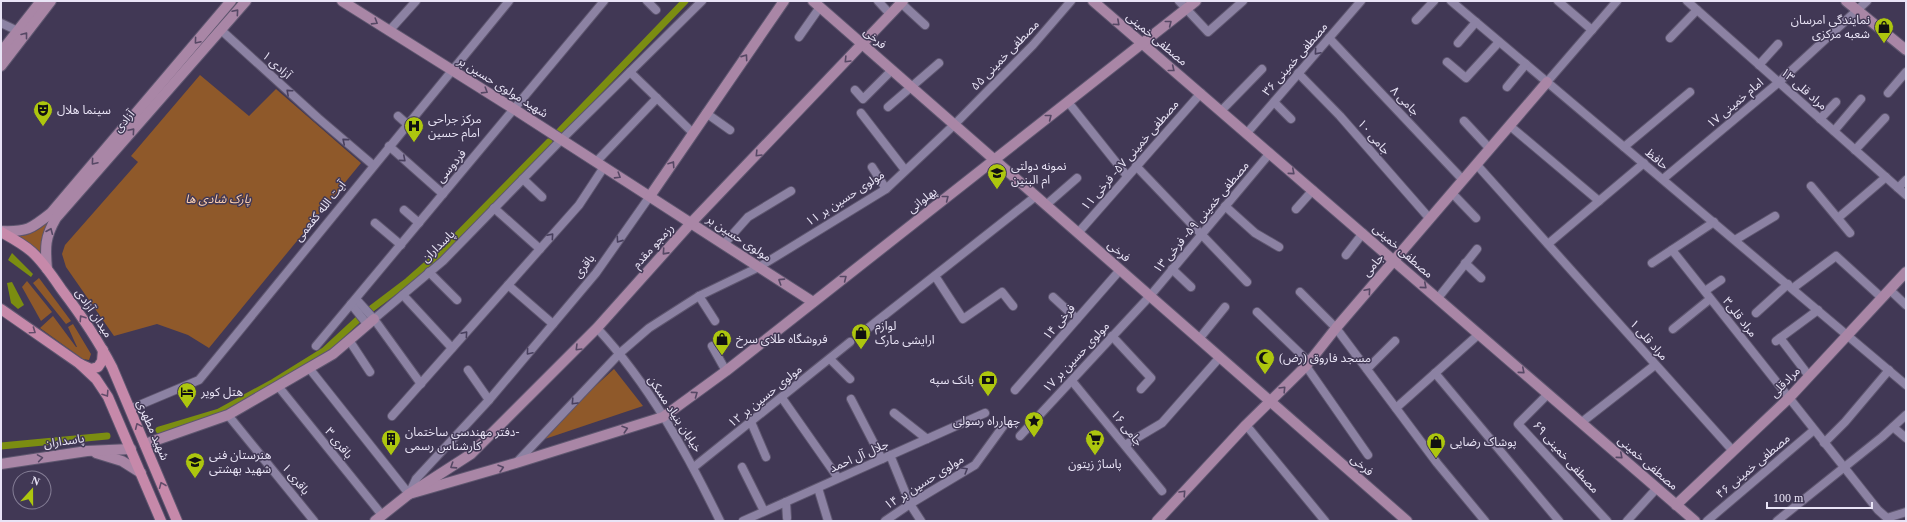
<svg xmlns="http://www.w3.org/2000/svg" width="1907" height="522" font-family="'Times New Roman','Noto Sans Arabic',serif">
<rect width="100%" height="100%" fill="#413855"/>
<g fill="#8f592a">
<polygon points="200,75 249,116 276,89 361,163 209,348 188,335 157,324 114,336 66,267 62,254 65,245 138,162 131,156"/>
<path d="M 50,220 L 41,242 L 42,255 L 19,236 C 33,235 40,229 50,220 Z"/>
<polygon points="39,278 71,321 66,324 33,283"/>
<polygon points="27,281 52,312 41,321 22,287"/>
<polygon points="53,316 76,347 77,347 68,327 73,324 91,354 89,360 83,359 40,328"/>
<polygon points="614,369 643,406 533,443"/>
</g>
<g fill="#7b8d11">
<polygon points="12,253 33,274 31,277 8,260"/>
<polygon points="12,282 24,305 18,309 11,303 7,283"/>
</g>
<g fill="none" stroke-linecap="round" stroke-linejoin="round">
<g stroke="#7b8d11" stroke-width="7">
<polyline points="560,131 685,1"/>
<polyline points="371,309 408,281 441,252 549,142"/>
<polyline points="159,430 219,412 274,382 324,351 365,313"/>
<polyline points="1,446 107,436"/>
</g>
<g stroke="#5e566f" stroke-width="10">
<g id="street">
<polyline points="647,1 656,10"/>
<polyline points="878,1 890,14"/>
<polyline points="1179,1 1208,32 1243,1"/>
<polyline points="1451,1 1906,385"/>
<polyline points="1558,1 1592,30"/>
<polyline points="1687,1 1906,195"/>
<polyline points="901,3 925,25"/>
<polyline points="1416,20 1434,1"/>
<polyline points="1,23 18,31"/>
<polyline points="221,30 318,118 373,165"/>
<polyline points="389,31 416,1"/>
<polyline points="799,37 820,7"/>
<polyline points="1329,38 1463,180"/>
<polyline points="1670,38 1697,10"/>
<polyline points="1458,43 1476,22"/>
<polyline points="1447,62 1466,78 1499,42"/>
<polyline points="1759,65 1778,44"/>
<polyline points="630,72 693,133"/>
<polyline points="1298,73 1340,116 1430,219"/>
<polyline points="1547,82 1617,1"/>
<polyline points="1507,87 1526,64"/>
<polyline points="855,90 863,99 892,70"/>
<polyline points="1888,93 1906,72"/>
<polyline points="1068,102 1127,176"/>
<polyline points="1274,102 1291,119"/>
<polyline points="888,107 939,63"/>
<polyline points="1221,111 1262,69"/>
<polyline points="706,113 730,130"/>
<polyline points="861,113 905,170"/>
<polyline points="398,116 407,124"/>
<polyline points="1820,119 1836,102"/>
<polyline points="1464,121 1490,149"/>
<polyline points="1510,126 1599,201"/>
<polyline points="1834,131 1861,99"/>
<polyline points="1247,133 1361,1"/>
<polyline points="389,146 443,194"/>
<polyline points="1624,147 1690,92"/>
<polyline points="1855,150 1885,118"/>
<polyline points="596,162 657,98"/>
<polyline points="1477,165 1733,451"/>
<polyline points="1136,166 1247,282"/>
<polyline points="872,167 886,189"/>
<polyline points="523,179 542,197"/>
<polyline points="1663,179 1779,82 1867,1"/>
<polyline points="1811,186 1850,233"/>
<polyline points="1898,188 1906,180"/>
<polyline points="1452,193 1476,218"/>
<polyline points="1046,205 1077,178"/>
<polyline points="1225,206 1255,233 1279,247"/>
<polyline points="494,208 540,249"/>
<polyline points="1296,209 1313,190"/>
<polyline points="404,210 419,223"/>
<polyline points="1838,218 1886,177"/>
<polyline points="375,223 401,245"/>
<polyline points="1078,233 1201,93"/>
<polyline points="1735,240 1775,216"/>
<polyline points="724,244 748,217 791,191"/>
<polyline points="1548,244 1644,163"/>
<polyline points="1672,250 1878,510 1887,518 1906,512"/>
<polyline points="1346,255 1363,233"/>
<polyline points="1465,263 1481,278"/>
<polyline points="1652,263 1714,222"/>
<polyline points="1172,269 1191,287"/>
<polyline points="429,272 457,300"/>
<polyline points="935,276 963,319 1002,292 1013,306"/>
<polyline points="508,285 553,324"/>
<polyline points="1793,288 1836,256 1882,298"/>
<polyline points="1890,290 1906,305"/>
<polyline points="1705,291 1721,280"/>
<polyline points="1300,292 1336,328 1437,463 1485,521"/>
<polyline points="403,295 452,348"/>
<polyline points="699,296 715,321"/>
<polyline points="1053,297 1077,319"/>
<polyline points="1438,298 1477,249"/>
<polyline points="356,299 374,319 421,384"/>
<polyline points="351,304 367,324"/>
<polyline points="1257,312 1309,362"/>
<polyline points="1756,313 1788,284"/>
<polyline points="374,319 443,261 561,140 702,1"/>
<path d="M 597,328 C 649,384 687,453 720,521"/>
<polyline points="867,329 1036,196"/>
<polyline points="1673,329 1710,299"/>
<polyline points="1112,336 1151,378 1141,389"/>
<polyline points="1780,338 1809,376"/>
<polyline points="1199,339 1225,307"/>
<polyline points="349,340 370,372"/>
<polyline points="1776,341 1818,310"/>
<polyline points="316,346 604,1"/>
<polyline points="712,346 726,371"/>
<polyline points="830,359 850,379"/>
<polyline points="1306,366 1368,455"/>
<polyline points="309,368 409,494 416,479 489,400 596,273 650,196"/>
<polyline points="1367,369 1395,341"/>
<polyline points="468,370 489,400"/>
<polyline points="1435,373 1559,521"/>
<polyline points="1072,381 1162,491"/>
<polyline points="278,386 382,515"/>
<polyline points="1015,390 1120,270"/>
<polyline points="1548,394 1518,424 1607,521"/>
<polyline points="782,398 838,478"/>
<polyline points="851,399 882,459"/>
<polyline points="1396,408 1479,334"/>
<polyline points="130,409 199,380 509,1"/>
<polyline points="894,413 927,439"/>
<polyline points="228,415 314,521"/>
<polyline points="392,416 579,205 604,167"/>
<polyline points="751,422 766,457"/>
<polyline points="1582,422 1655,365"/>
<polyline points="1246,425 1325,521"/>
<polyline points="1893,427 1906,438"/>
<polyline points="1020,436 1150,296 1270,153"/>
<polyline points="1824,443 1845,422 1889,370"/>
<polyline points="1125,445 1162,423 1220,357"/>
<polyline points="890,455 910,504 921,521"/>
<polyline points="517,462 620,353 649,328 699,296 759,267 886,189 955,124 1033,45 1071,1"/>
<polyline points="694,467 850,342"/>
<polyline points="742,467 764,511"/>
<polyline points="818,488 828,521"/>
<polyline points="786,502 787,518"/>
<polyline points="743,521 985,413"/>
<polyline points="885,521 910,504 975,465 1004,425"/>
<polyline points="1627,521 1657,488"/>
<polyline points="1707,521 1814,430"/>
<polyline points="1777,521 1882,437 1906,415"/>
</g>
</g>
<g stroke="#5e566f" stroke-width="12">
<g id="secondary">
<polyline points="342,1 514,109 813,302"/>
<polyline points="813,1 1407,521"/>
<polyline points="1093,1 1695,521"/>
<polyline points="1846,1 1906,50"/>
<polyline points="1,52 41,1"/>
<polyline points="1,66 51,1"/>
<polyline points="650,196 784,1"/>
<path d="M 1,231 C 27,232 31,229 51,213 L 231,1"/>
<path d="M 47,269 C 45,247 45,237 56,218 L 246,1"/>
<polyline points="145,444 228,415 333,354 374,319"/>
<polyline points="96,453 122,461 141,473"/>
<polyline points="1,464 87,451 131,449"/>
<polyline points="409,494 516,463 663,417 726,371 1196,1"/>
<polyline points="1676,505 1789,398 1906,272"/>
<polyline points="375,521 409,494 471,454 597,328 691,223 903,1"/>
<polyline points="1157,521 1246,425 1306,366 1336,328 1547,82"/>
</g>
</g>
<g stroke="#5e566f" stroke-width="12">
<g id="primary">
<path d="M 1,232 C 12,238 23,244 32,252 C 44,263 53,277 62,290 C 81,315 98,340 112,367 L 177,521"/>
<polyline points="1,309 80,364 91,369 98,367 102,361 103,350"/>
<polyline points="80,364 96,379 108,397 161,521"/>
</g>
</g>
<use href="#street" stroke="#8c82a3" stroke-width="8"/>
<use href="#secondary" stroke="#a986a6" stroke-width="10"/>
<use href="#primary" stroke="#c689aa" stroke-width="10"/>
</g>
<defs><path id="oneway-chevron" d="M-2-3.5L2.5 0L-2 3.5" fill="none" stroke-width="1.6" stroke-linecap="round" stroke-linejoin="round"/></defs>
<g stroke="#564865">
<use href="#oneway-chevron" transform="translate(236 12) rotate(-49)"/>
<use href="#oneway-chevron" transform="translate(375 22) rotate(32)"/>
<use href="#oneway-chevron" transform="translate(1117 23) rotate(42)"/>
<use href="#oneway-chevron" transform="translate(1169 23) rotate(-38)"/>
<use href="#oneway-chevron" transform="translate(25 35) rotate(-52)"/>
<use href="#oneway-chevron" transform="translate(197 41) rotate(130)"/>
<use href="#oneway-chevron" transform="translate(745 57) rotate(-55)"/>
<use href="#oneway-chevron" transform="translate(847 60) rotate(134)"/>
<use href="#oneway-chevron" transform="translate(1172 69) rotate(39)"/>
<use href="#oneway-chevron" transform="translate(485 91) rotate(32)"/>
<use href="#oneway-chevron" transform="translate(1049 117) rotate(-38)"/>
<use href="#oneway-chevron" transform="translate(132 131) rotate(-49)"/>
<use href="#oneway-chevron" transform="translate(758 154) rotate(134)"/>
<use href="#oneway-chevron" transform="translate(94 162) rotate(130)"/>
<use href="#oneway-chevron" transform="translate(672 164) rotate(-56)"/>
<use href="#oneway-chevron" transform="translate(1292 172) rotate(41)"/>
<use href="#oneway-chevron" transform="translate(618 176) rotate(32)"/>
<use href="#oneway-chevron" transform="translate(946 198) rotate(-38)"/>
<use href="#oneway-chevron" transform="translate(50 231) rotate(-67)"/>
<use href="#oneway-chevron" transform="translate(665 252) rotate(132)"/>
<use href="#oneway-chevron" transform="translate(844 278) rotate(-38)"/>
<use href="#oneway-chevron" transform="translate(781 281) rotate(-147)"/>
<use href="#oneway-chevron" transform="translate(1424 286) rotate(41)"/>
<use href="#oneway-chevron" transform="translate(1368 291) rotate(-49)"/>
<use href="#oneway-chevron" transform="translate(578 348) rotate(135)"/>
<use href="#oneway-chevron" transform="translate(1522 371) rotate(41)"/>
<use href="#oneway-chevron" transform="translate(1283 389) rotate(-46)"/>
<use href="#oneway-chevron" transform="translate(695 394) rotate(-36)"/>
<use href="#oneway-chevron" transform="translate(625 429) rotate(-18)"/>
<use href="#oneway-chevron" transform="translate(1620 456) rotate(41)"/>
<use href="#oneway-chevron" transform="translate(40 458) rotate(-9)"/>
<use href="#oneway-chevron" transform="translate(453 466) rotate(147)"/>
<use href="#oneway-chevron" transform="translate(501 468) rotate(-16)"/>
<use href="#oneway-chevron" transform="translate(1183 493) rotate(-47)"/>
</g>
<g stroke="#483f5d">
<use href="#oneway-chevron" transform="translate(1317 52) rotate(131)"/>
<use href="#oneway-chevron" transform="translate(289 92) rotate(-138)"/>
<use href="#oneway-chevron" transform="translate(345 141) rotate(-140)"/>
<use href="#oneway-chevron" transform="translate(403 159) rotate(41)"/>
<use href="#oneway-chevron" transform="translate(551 236) rotate(-49)"/>
<use href="#oneway-chevron" transform="translate(619 240) rotate(125)"/>
<use href="#oneway-chevron" transform="translate(465 334) rotate(-49)"/>
<use href="#oneway-chevron" transform="translate(529 352) rotate(130)"/>
<use href="#oneway-chevron" transform="translate(574 402) rotate(133)"/>
<use href="#oneway-chevron" transform="translate(965 470) rotate(-31)"/>
</g>
<g stroke="#624c6a">
<use href="#oneway-chevron" transform="translate(82 318) rotate(-124)"/>
<use href="#oneway-chevron" transform="translate(33 331) rotate(35)"/>
<use href="#oneway-chevron" transform="translate(106 394) rotate(57)"/>
<use href="#oneway-chevron" transform="translate(138 426) rotate(-114)"/>
<use href="#oneway-chevron" transform="translate(162 485) rotate(-112)"/>
</g>
<defs>
<g id="shop-pin" transform="scale(1)"><path d="M0 17L-7.5 6A9.5 9.5 0 1 1 7.5 6Z" fill="#adc60e" stroke="#413855"/><path d="M-5-2.5h2.3a2.7 3.5 0 0 1 5.4 0H5L5.5 6h-11ZM-1.5-2.5h3a1.5 2.3 0 0 0-3 0Z" fill="#111"/></g>
<g id="theatre-pin" transform="scale(1)"><path d="M0 17L-7.5 6A9.5 9.5 0 1 1 7.5 6Z" fill="#adc60e" stroke="#413855"/><path d="M-5-5.5Q0-4 5-5.5V0Q5 5 0 6Q-5 5-5 0ZM-3.3-2.5H-1v1.5H-3.3ZM1-2.5H3.3v1.5H1ZM-2.8 1Q0 5.5 2.8 1Z" fill="#111"/></g>
<g id="hospital-pin" transform="scale(1)"><path d="M0 17L-7.5 6A9.5 9.5 0 1 1 7.5 6Z" fill="#adc60e" stroke="#413855"/><path d="M-5-5h3v3.5h4V-5h3V5h-3V1.5h-4V5h-3Z" fill="#111"/></g>
<g id="school-pin" transform="scale(1)"><path d="M0 17L-7.5 6A9.5 9.5 0 1 1 7.5 6Z" fill="#adc60e" stroke="#413855"/><path d="M0-5L7-2L0 1L-7-2ZM-4 1L0 2.5L4 1V4Q0 6-4 4Z" fill="#111"/></g>
<g id="mosque-pin" transform="scale(1)"><path d="M0 17L-7.5 6A9.5 9.5 0 1 1 7.5 6Z" fill="#adc60e" stroke="#413855"/><path d="M3.5-4.9A6 6 0 1 0 3.5 4.9A5 5 0 1 1 3.5-4.9Z" fill="#111"/></g>
<g id="bank-pin" transform="scale(1)"><path d="M0 17L-7.5 6A9.5 9.5 0 1 1 7.5 6Z" fill="#adc60e" stroke="#413855"/><path d="M-6-4H6V4H-6ZM0-2.3a2.3 2.3 0 1 0 0 4.6a2.3 2.3 0 1 0 0-4.6Z" fill="#111"/></g>
<g id="hotel-pin" transform="scale(1)"><path d="M0 17L-7.5 6A9.5 9.5 0 1 1 7.5 6Z" fill="#adc60e" stroke="#413855"/><path d="M-6-4.5h1.5V1H6V5H4.5V3h-9V5H-6ZM-4 0a1.8 1.8 0 1 1 3.6 0ZM.5 0V-2.5h3Q6-2.5 6 0Z" fill="#111"/></g>
<g id="sight-pin" transform="scale(1)"><path d="M0 17L-7.5 6A9.5 9.5 0 1 1 7.5 6Z" fill="#adc60e" stroke="#413855"/><path d="M0-6L1.8-2.2L6-1.7L2.9 1.2L3.7 5.4L0 3.3L-3.7 5.4L-2.9 1.2L-6-1.7L-1.8-2.2Z" fill="#111"/></g>
<g id="building-pin" transform="scale(1)"><path d="M0 17L-7.5 6A9.5 9.5 0 1 1 7.5 6Z" fill="#adc60e" stroke="#413855"/><path d="M-4-6H4V6H1V3H-1V6H-4ZM-2.5-4.3h1.7v1.8h-1.7ZM.8-4.3h1.7v1.8H.8ZM-2.5-1h1.7V.8h-1.7ZM.8-1h1.7V.8H.8Z" fill="#111"/></g>
<g id="supermarket-pin" transform="scale(1)"><path d="M0 17L-7.5 6A9.5 9.5 0 1 1 7.5 6Z" fill="#adc60e" stroke="#413855"/><path d="M-6-5.5h2.5l.6 2H6L4.5 2H-2.5L-4.4-4H-6ZM-1.5 3.2a1.3 1.3 0 1 0 .1 0ZM3 3.2a1.3 1.3 0 1 0 .1 0Z" fill="#111"/></g>
</defs>
<g fill-rule="evenodd">
<use href="#shop-pin" x="1884" y="27"/>
<use href="#theatre-pin" x="43" y="110"/>
<use href="#hospital-pin" x="414" y="126"/>
<use href="#school-pin" x="997" y="173"/>
<use href="#shop-pin" x="861" y="333"/>
<use href="#shop-pin" x="722" y="339"/>
<use href="#mosque-pin" x="1265" y="358"/>
<use href="#bank-pin" x="988" y="380"/>
<use href="#hotel-pin" x="187" y="392"/>
<use href="#sight-pin" x="1034" y="421"/>
<use href="#building-pin" x="391" y="439"/>
<use href="#supermarket-pin" x="1095" y="439"/>
<use href="#shop-pin" x="1436" y="442"/>
<use href="#school-pin" x="195" y="462"/>
</g>
<g text-anchor="middle" dominant-baseline="central" stroke-width="3" stroke-linejoin="round" paint-order="stroke">
<g font-size="12" fill="#e9e4f6" stroke="#413855" text-anchor="start">
<text x="1870" y="20" text-anchor="end">نمایندگی امرسان<tspan x="1870" dy="14">شعبه مرکزی</tspan></text>
<text x="57" y="110">سینما هلال</text>
<text x="428" y="119">مرکز جراحی<tspan x="428" dy="14">امام حسین</tspan></text>
<text x="1011" y="166">نمونه دولتی<tspan x="1011" dy="14">ام البنین</tspan></text>
<text x="875" y="326">لوازم<tspan x="875" dy="14">ارایشی مارک</tspan></text>
<text x="736" y="339">فروشگاه طلای سرخ</text>
<text x="1279" y="358">مسجد فاروق (رض)</text>
<text x="974" y="380" text-anchor="end">بانک سپه</text>
<text x="201" y="392">هتل کویر</text>
<text x="1020" y="421" text-anchor="end">چهارراه رسولی</text>
<text x="405" y="432">دفتر مهندسی ساختمان-<tspan x="405" dy="14">کارشناس رسمی</tspan></text>
<text x="1450" y="442">پوشاک رضایی</text>
<text x="209" y="455">هنرستان فنی<tspan x="209" dy="14">شهید بهشتی</tspan></text>
<text x="1095" y="464" text-anchor="middle">پاساژ زیتون</text>
</g>
<g font-size="12" fill="#e9e4f6" stroke="#413855">
<text transform="translate(875 38) rotate(41)">فرخی</text>
<text transform="translate(1157 39) rotate(40)">مصطفی خمینی</text>
<text transform="translate(1005 55) rotate(-46)">مصطفی خمینی ۵۵</text>
<text transform="translate(1295 59) rotate(-49)">مصطفی خمینی ۳۶</text>
<text transform="translate(277 65) rotate(42)">آزادی ۱</text>
<text transform="translate(503 87) rotate(32)">شهید مولوی حسین بر</text>
<text transform="translate(1804 89) rotate(41)">مراد قلی ۱۳</text>
<text transform="translate(1405 101) rotate(46)">جامی ۸</text>
<text transform="translate(1735 103) rotate(-40)">امام خمینی ۱۷</text>
<text transform="translate(124 121) rotate(-49)">آزادی</text>
<text transform="translate(1374 137) rotate(49)">جامی ۱۰</text>
<text transform="translate(1130 155) rotate(-49)">مصطفی خمینی ۵۷- فرخی ۱۱</text>
<text transform="translate(1657 159) rotate(40)">حافظ</text>
<text transform="translate(451 166) rotate(-50)">فردوسی</text>
<text transform="translate(845 198) rotate(-33)">مولوی حسین بر ۱۱</text>
<text transform="translate(922 200) rotate(-38)">پهلوانی</text>
<text transform="translate(320 211) rotate(-51)">آیت الله کفعمی</text>
<text transform="translate(1201 217) rotate(-50)">مصطفی خمینی ۵۹- فرخی ۱۳</text>
<text transform="translate(739 238) rotate(33)">مولوی حسین بر</text>
<text transform="translate(438 246) rotate(-44)">پاسداران</text>
<text transform="translate(653 246) rotate(-48)">رزمجو مقدم</text>
<text transform="translate(1119 251) rotate(41)">فرخی</text>
<text transform="translate(1403 251) rotate(41)">مصطفی خمینی</text>
<text transform="translate(1373 265) rotate(-49)">جامی</text>
<text transform="translate(584 266) rotate(-52)">باقری</text>
<text transform="translate(94 313) rotate(56)">میدان آزادی</text>
<text transform="translate(1740 317) rotate(52)">مراد قلی۳</text>
<text transform="translate(1059 322) rotate(-49)">فرخی ۱۴</text>
<text transform="translate(1649 340) rotate(48)">مراد قلی ۱</text>
<text transform="translate(1076 357) rotate(-47)">مولوی حسین بر ۱۷</text>
<text transform="translate(1785 382) rotate(-46)">مرادقلی</text>
<text transform="translate(765 396) rotate(-39)">مولوی حسین بر ۱۲</text>
<text transform="translate(675 414) rotate(57)">خیابان بنیاد مسکن</text>
<text transform="translate(1127 428) rotate(51)">جامی ۱۶</text>
<text transform="translate(153 430) rotate(67)">شهید مطهری</text>
<text transform="translate(64 441) rotate(-8)">پاسداران</text>
<text transform="translate(339 443) rotate(51)">باقری ۳</text>
<text transform="translate(859 456) rotate(-24)">جلال آل احمد</text>
<text transform="translate(1566 457) rotate(48)">مصطفی خمینی ۶۹</text>
<text transform="translate(1648 463) rotate(41)">مصطفی خمینی</text>
<text transform="translate(1362 465) rotate(41)">فرخی</text>
<text transform="translate(1753 466) rotate(-40)">مصطفی خمینی ۴۶</text>
<text transform="translate(296 479) rotate(51)">باقری ۱</text>
<text transform="translate(924 482) rotate(-32)">مولوی حسین بر ۱۴</text>
</g>
<g font-size="12" font-style="italic" fill="#fed1b0" stroke="#413855">
<text x="218" y="199">پارک شادی ها</text>
</g>
</g>
<rect width="1907" height="522" fill="none" stroke="#e9e4f6" stroke-width="4"/>
<g transform="translate(32 490) rotate(21)"><circle r="19" fill="#413855" stroke="#847d95"/>
<path d="M0-3L7 15L0 10L-7 15Z" fill="#adc60e"/>
<text y="-6" font-size="11" font-weight="bold" text-anchor="middle" fill="#e9e4f6">N</text>
</g>
<path d="M1767 502v6h105v-6" fill="none" stroke="#e9e4f6" stroke-width="2"/>
<text x="1773" y="502" font-size="12" fill="#e9e4f6" stroke="#413855" stroke-width="3" paint-order="stroke">100 m</text>
</svg>
